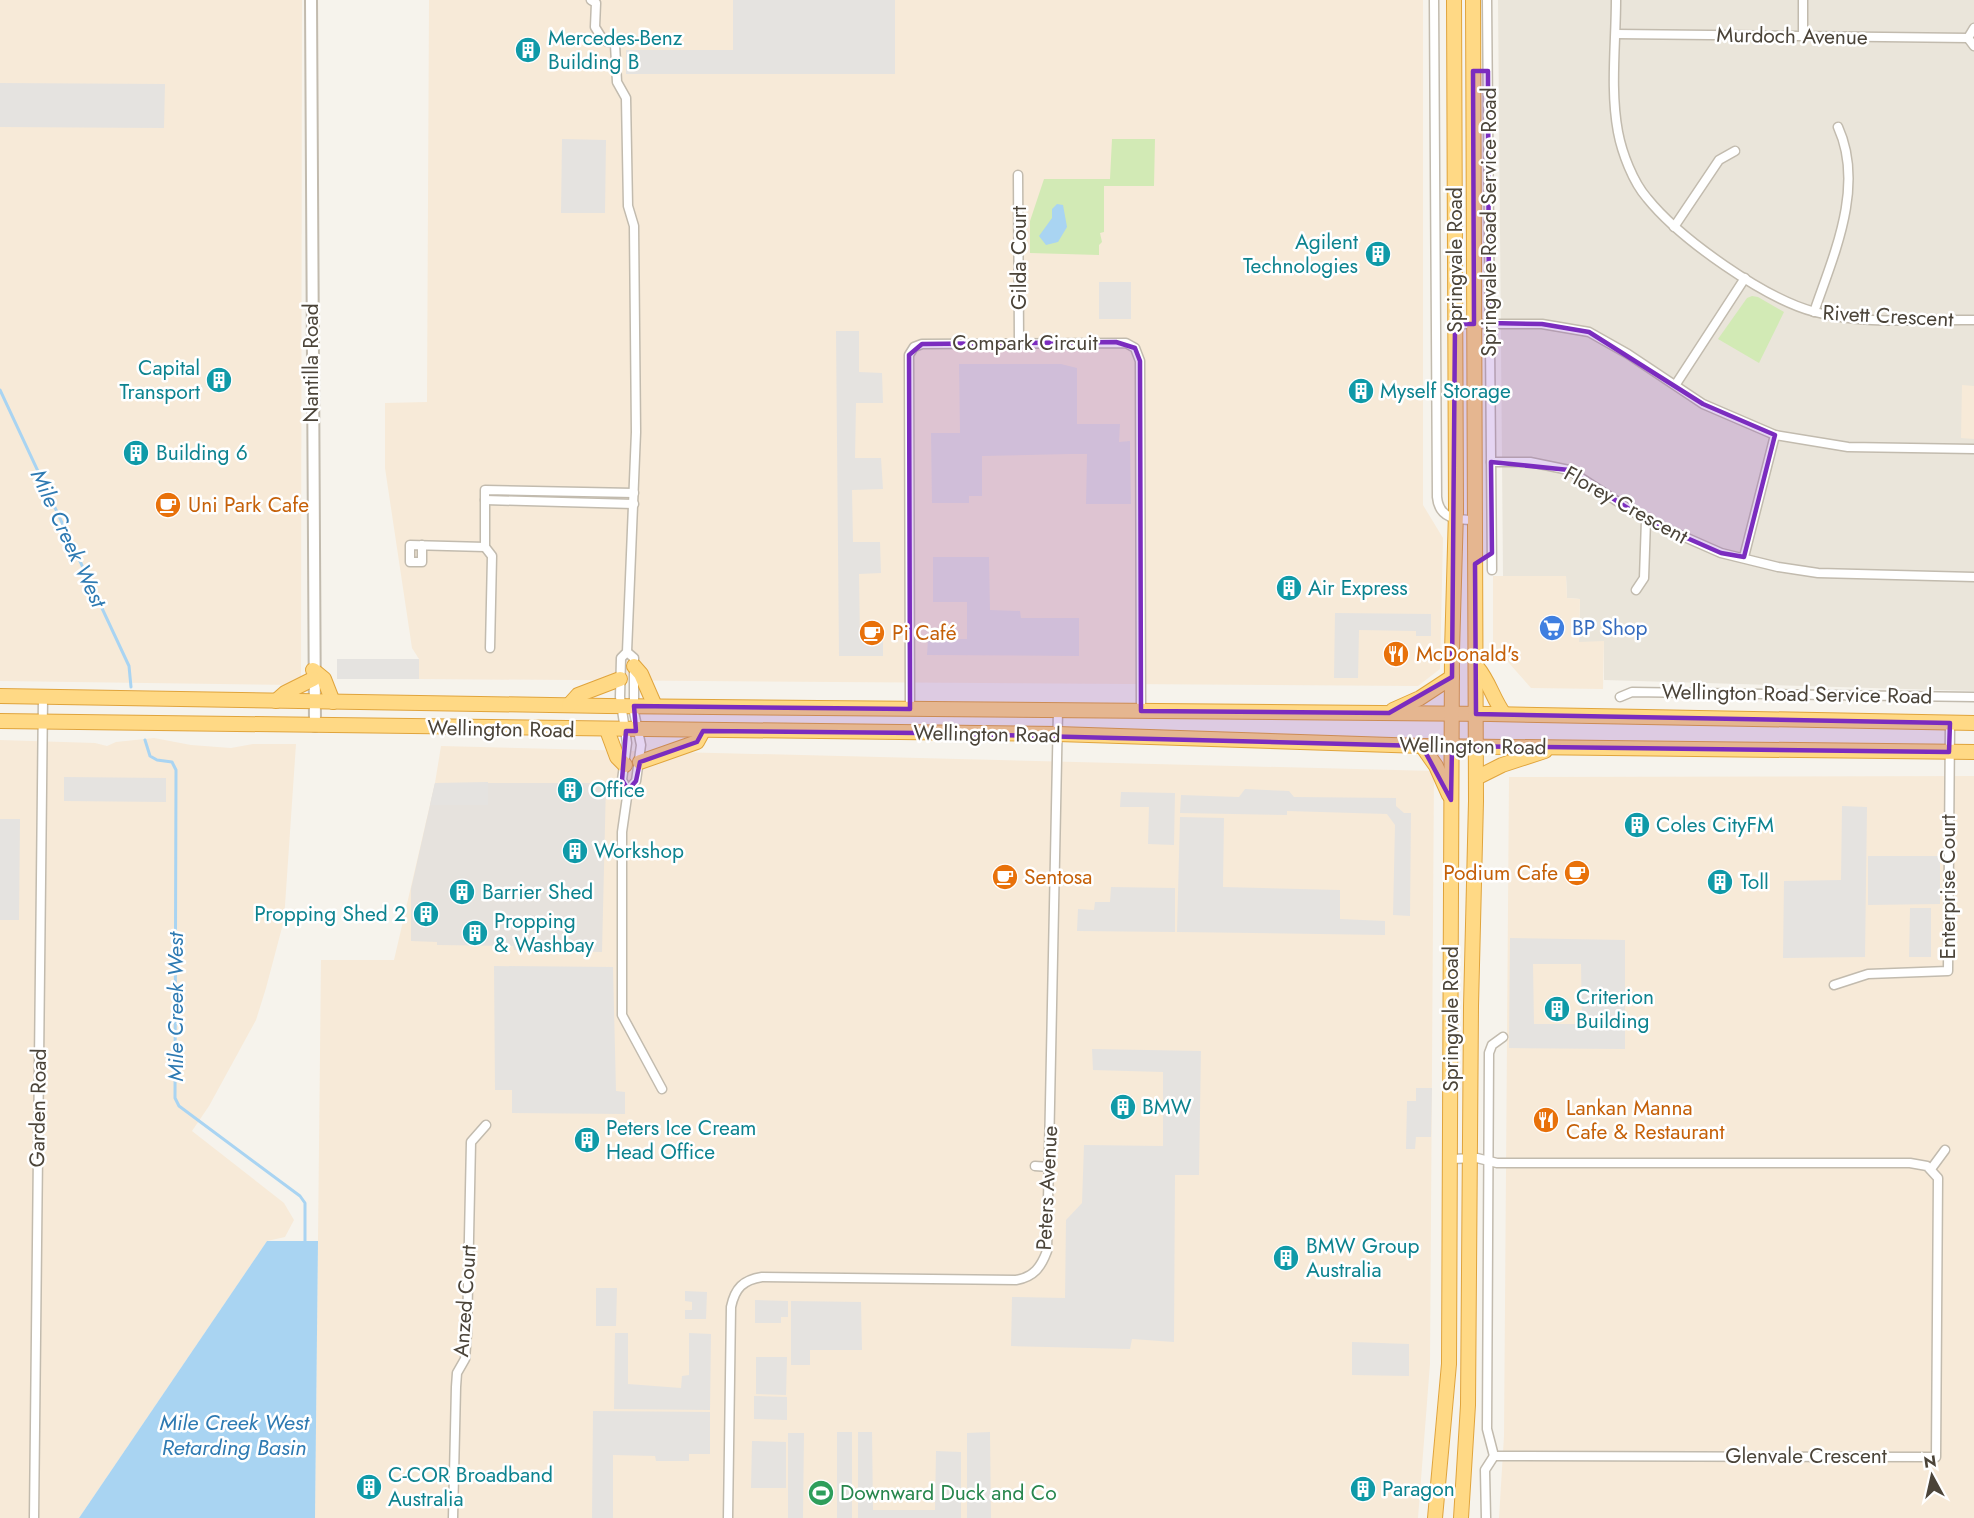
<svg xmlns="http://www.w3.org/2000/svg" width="1974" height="1518" font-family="Jost,sans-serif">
<rect width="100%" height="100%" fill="#f6f3ec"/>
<polygon fill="#eae5da" points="1498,0 1974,0 1974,691 1604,680 1604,642 1579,642 1580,599 1567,598 1566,576 1503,576"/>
<g fill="#f7ead8">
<polygon points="0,0 302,0 301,685 0,681"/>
<polygon points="429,0 1423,0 1423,505 1443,538 1440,669 1418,686 419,679 419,659 412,648 385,468 385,403 427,402"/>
<polygon points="1962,385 1974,386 1974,439 1961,438"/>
<polygon points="1493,576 1566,576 1567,598 1580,599 1579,642 1604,641 1603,689 1531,688 1493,645"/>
<polygon points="154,738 191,745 231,748 253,744 296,744 284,920 266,988 256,1020 209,1106 192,1131 284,1203 294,1220 285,1237 267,1241 79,1518 0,1518 0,740 95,743 107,746 116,742"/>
<polygon points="441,746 1434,771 1430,1364 1418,1518 315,1518 321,960 394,960 435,783"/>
<polygon points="1974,776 1974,1518 1499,1518 1504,1436 1509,777"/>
</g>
<polygon fill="#e6e2dd" points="435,783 606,783 602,952 514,950 513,946 437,945 437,942 411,941 411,889"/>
<g fill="#d2eab5">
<polygon points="1112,139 1155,139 1154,186 1104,186 1104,232 1100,233 1102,242 1099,245 1099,255 1030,253 1030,221 1044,179 1110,179"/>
<polygon points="1752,296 1758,297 1784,312 1759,363 1718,339 1747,298"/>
</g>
<g fill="#e5e3e0" fill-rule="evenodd">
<polygon points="733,0 895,0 895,74 626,74 626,50 733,50"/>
<polygon points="0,83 165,84 164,128 0,127"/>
<polygon points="562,139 606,140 605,213 561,213"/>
<rect x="1099" y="282" width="32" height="37"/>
<polygon points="836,331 859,331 859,372 882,373 883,403 856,403 855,458 881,458 883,489 852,490 853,542 880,542 881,573 859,574 860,640 883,640 883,656 839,656"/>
<polygon points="959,364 1061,364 1077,368 1077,424 1120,424 1119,442 1130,441 1131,504 1086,504 1087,454 1071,454 982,456 982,496 969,496 969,503 932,503 931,433 960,433"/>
<polygon points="933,557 989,557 990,610 1020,611 1021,618 1079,618 1079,656 927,655 928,639 967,639 967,602 933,602"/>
<polygon points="1335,613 1431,614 1431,636 1416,636 1416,631 1359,630 1358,678 1334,678"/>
<rect x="337" y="659" width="82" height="20"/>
<polygon points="64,777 166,778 166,802 64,801"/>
<polygon points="488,782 488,805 430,805 435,783"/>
<polygon points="1245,789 1289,791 1294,797 1396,798 1396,806 1404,813 1411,813 1410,916 1393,915 1395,825 1387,814 1287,811 1287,815 1180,813 1181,795 1239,797"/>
<polygon points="1121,792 1175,793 1174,845 1148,844 1149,807 1120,807"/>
<polygon points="1842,806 1867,807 1865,957 1783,958 1784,881 1841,880"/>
<polygon points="1180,817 1224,818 1223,887 1340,890 1340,919 1385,921 1385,935 1177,932"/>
<polygon points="0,819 20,819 19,920 0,920"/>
<polygon points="1868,856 1940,856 1940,904 1868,905"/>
<polygon points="1111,887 1175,888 1175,932 1077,931 1078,909 1094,910 1095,902 1110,902"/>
<polygon points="1910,908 1931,908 1931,957 1909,957"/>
<path d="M 1510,938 L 1625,940 L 1625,1049 L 1509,1048 ZM 1533,964 L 1581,964 L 1582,1024 L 1534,1024 Z"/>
<polygon points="494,966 613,967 616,1091 625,1092 625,1114 512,1113 512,1090 495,1090"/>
<polygon points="1092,1049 1201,1051 1199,1175 1175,1175 1174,1342 1132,1339 1130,1349 1011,1346 1012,1297 1065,1298 1066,1220 1082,1203 1084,1145 1163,1146 1163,1072 1093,1070"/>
<polygon points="1416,1088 1432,1088 1431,1137 1416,1137 1415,1149 1406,1149 1407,1101 1416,1101"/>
<polygon points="596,1288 617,1288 616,1326 596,1326"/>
<polygon points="685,1291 707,1292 706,1319 685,1319 685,1310 692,1310 692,1302 685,1301"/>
<polygon points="755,1300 788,1301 788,1317 781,1317 781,1323 755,1323"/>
<polygon points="791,1301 861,1302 862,1350 810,1350 810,1365 791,1365"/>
<polygon points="615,1333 628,1333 628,1384 681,1388 682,1376 689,1375 689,1333 711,1334 710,1410 614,1409"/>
<polygon points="1352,1342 1409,1344 1409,1376 1352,1375"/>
<polygon points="756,1357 787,1357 786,1395 756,1394"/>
<polygon points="754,1396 787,1397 787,1420 754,1419"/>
<polygon points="593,1411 710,1412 710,1454 689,1454 689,1461 656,1461 655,1456 613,1455 613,1518 592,1518"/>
<rect x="837" y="1432" width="15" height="86"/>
<polygon points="858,1432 872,1432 873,1510 935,1510 936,1451 961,1452 961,1518 858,1518"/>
<polygon points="990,1432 991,1518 967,1518 967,1433"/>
<polygon points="788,1433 804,1433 803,1518 788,1518"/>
<polygon points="752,1441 786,1442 786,1488 751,1488"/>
</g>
<g fill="#a9d4f2">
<polygon points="1057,204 1063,205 1067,227 1058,242 1046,245 1039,236 1052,218 1052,209"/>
<polygon points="267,1241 318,1241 315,1518 79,1518"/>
</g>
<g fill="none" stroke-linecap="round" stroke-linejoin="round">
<g stroke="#a9d4f2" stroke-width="3">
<polyline points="0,390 129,666 131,687"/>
<polyline points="145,740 150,756 157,760 172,762 176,770 175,1098 179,1106 300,1196 305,1203 305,1245"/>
</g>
<g stroke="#c2bbae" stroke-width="11">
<g id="minor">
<polyline points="591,0 596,3 595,27 603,40 615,44 617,82 626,98 628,206 634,226 636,432 627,652 621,658 620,697 627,743 622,780 628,790"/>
<path d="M 1434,0 L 1437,497 C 1439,519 1457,520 1475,520"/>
<polyline points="1487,0 1492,570"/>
<path d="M 1616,0 C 1616,43 1610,89 1618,132 C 1622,153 1633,182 1647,198 C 1680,239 1765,299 1815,312 C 1863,325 1924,319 1974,320"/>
<polyline points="1803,0 1803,36"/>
<polyline points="1974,28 1968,38 1974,46"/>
<polyline points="1616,34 1968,38"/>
<polyline points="1018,175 1019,342"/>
<polyline points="1674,227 1719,160 1735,151"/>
<path d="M 1814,312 C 1834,254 1865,186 1838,127"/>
<polyline points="1455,324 1542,324 1589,332 1628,354 1703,404 1775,435 1848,447 1974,449"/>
<polyline points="1676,384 1745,278"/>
<polyline points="1491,462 1530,462 1569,470 1646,520 1721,553 1778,567 1818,573 1974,577"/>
<polyline points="485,500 634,504"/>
<polyline points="422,545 422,562 410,562 410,545 485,547"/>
<polyline points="1744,557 1775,435"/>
<polyline points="1636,590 1644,578 1646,520"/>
<polyline points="490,648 492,556 485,547 485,490 634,493"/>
<polyline points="627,652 634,658 634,712 641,745 636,781 628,790 622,832 622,1015 662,1089"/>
<polyline points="1620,697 1632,692 1974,697"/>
<polyline points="910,709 909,355 914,347 922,344 1126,343 1135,348 1140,361 1141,711"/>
<polyline points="1834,985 1868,974 1948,971 1950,723"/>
<polyline points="1451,1159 1477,1158 1497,1163 1910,1163 1927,1166 1938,1178 1936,1457 1494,1456"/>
<polyline points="1035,1166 1049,1167"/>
<polyline points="1931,1169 1945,1150"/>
<polyline points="1494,1456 1487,1429 1489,1053 1492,1045 1503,1037"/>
<polyline points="34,1518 43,697"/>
<polyline points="453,1518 456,1387 457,1373 465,1359 467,1333 471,1142 486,1125"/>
<path d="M 728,1518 L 731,1307 C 735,1288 743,1280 762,1277 L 1016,1280 C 1034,1277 1041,1267 1047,1251 L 1058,710"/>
<polyline points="1486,1518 1485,1470 1494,1456"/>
</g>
</g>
<g stroke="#c2bbae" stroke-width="14">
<polyline id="tertiary" points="311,0 315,726"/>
</g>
<g stroke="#e0a43c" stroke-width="16">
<g id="trunk">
<polyline points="634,666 641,674 655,706"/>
<path d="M 1477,667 C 1489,681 1493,699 1504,714"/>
<polyline points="313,670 324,679 333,702"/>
<polyline points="0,696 607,706 1490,714 1974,723"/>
<polyline points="276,701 285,693 313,679"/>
<polyline points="569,705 578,695 620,679"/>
<polyline points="1393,710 1420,698 1452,677"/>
<polyline points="0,721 1058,734 1422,746 1974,752"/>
<polyline points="607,730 617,757 625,765"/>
<polyline points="1422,746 1436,766 1449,795"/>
<polyline points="640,762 697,742 703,731"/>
<polyline points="1476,778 1502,765 1545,751"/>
<polyline points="1435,1518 1449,1364 1452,651 1456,512 1454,0"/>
<polyline points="1461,1518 1468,1405 1471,1006 1476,801 1473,0"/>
</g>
</g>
<use href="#minor" stroke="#fff" stroke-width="8"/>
<use href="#tertiary" stroke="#fff" stroke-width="10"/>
<use href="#trunk" stroke="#ffd985" stroke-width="14"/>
</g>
<path fill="#7b2cbf" fill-opacity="0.2" stroke="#7b2cbf" stroke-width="4.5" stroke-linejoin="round" d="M 1473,71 L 1488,71 L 1489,323 L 1542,324 L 1589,332 L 1703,404 L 1775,435 L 1744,557 L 1721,553 L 1646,520 L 1569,470 L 1491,462 L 1492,553 L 1475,564 L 1476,714 L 1950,723 L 1949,752 L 1452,746 L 1451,800 L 1422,746 L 919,733 L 703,731 L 697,742 L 640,762 L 636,781 L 628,790 L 622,780 L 626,731 L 636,731 L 634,706 L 910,709 L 909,355 L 922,344 L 1116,342 L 1135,348 L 1140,361 L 1141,711 L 1389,713 L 1452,677 L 1455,324 L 1474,324 Z"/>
<defs>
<g id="building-disc" transform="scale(1.35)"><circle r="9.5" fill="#0f9aa8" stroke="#fff"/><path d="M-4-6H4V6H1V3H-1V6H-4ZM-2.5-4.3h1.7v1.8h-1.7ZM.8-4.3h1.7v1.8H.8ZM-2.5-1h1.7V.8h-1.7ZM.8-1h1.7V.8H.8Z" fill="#fff"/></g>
<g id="cafe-disc" transform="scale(1.35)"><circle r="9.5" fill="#e8710a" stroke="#fff"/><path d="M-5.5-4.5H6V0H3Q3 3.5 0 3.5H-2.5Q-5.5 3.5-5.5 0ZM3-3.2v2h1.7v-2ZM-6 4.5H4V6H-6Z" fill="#fff"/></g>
<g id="supermarket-disc" transform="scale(1.35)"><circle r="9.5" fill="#3f7fe0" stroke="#fff"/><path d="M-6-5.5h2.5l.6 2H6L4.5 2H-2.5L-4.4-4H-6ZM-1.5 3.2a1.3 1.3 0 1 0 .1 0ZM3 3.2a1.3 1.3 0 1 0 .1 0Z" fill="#fff"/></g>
<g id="restaurant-disc" transform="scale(1.35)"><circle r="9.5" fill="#e8710a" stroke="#fff"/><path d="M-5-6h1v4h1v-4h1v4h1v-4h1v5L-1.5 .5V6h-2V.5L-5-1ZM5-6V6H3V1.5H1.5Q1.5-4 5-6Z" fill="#fff"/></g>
<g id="stadium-disc" transform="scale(1.35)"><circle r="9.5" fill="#2e9e5b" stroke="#fff"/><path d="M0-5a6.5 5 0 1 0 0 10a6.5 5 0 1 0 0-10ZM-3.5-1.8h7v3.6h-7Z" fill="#fff"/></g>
</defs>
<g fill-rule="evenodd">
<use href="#building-disc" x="528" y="50"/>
<use href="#building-disc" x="1378" y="254"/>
<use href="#building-disc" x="219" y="380"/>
<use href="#building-disc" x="1361" y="391"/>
<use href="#building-disc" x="136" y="453"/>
<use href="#cafe-disc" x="168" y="505"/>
<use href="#building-disc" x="1289" y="588"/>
<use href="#supermarket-disc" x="1552" y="628"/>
<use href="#cafe-disc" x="872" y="633"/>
<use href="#restaurant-disc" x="1396" y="654"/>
<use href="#building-disc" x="570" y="790"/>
<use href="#building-disc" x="1637" y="825"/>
<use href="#building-disc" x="575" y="851"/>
<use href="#cafe-disc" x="1577" y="873"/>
<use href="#cafe-disc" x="1005" y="877"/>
<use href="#building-disc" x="1720" y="882"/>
<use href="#building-disc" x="462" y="892"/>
<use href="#building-disc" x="426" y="914"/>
<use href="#building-disc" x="475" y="933"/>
<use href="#building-disc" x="1557" y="1009"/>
<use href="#building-disc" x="1123" y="1107"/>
<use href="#restaurant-disc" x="1546" y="1120"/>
<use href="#building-disc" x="587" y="1140"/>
<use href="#building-disc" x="1286" y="1258"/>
<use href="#building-disc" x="369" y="1487"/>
<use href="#building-disc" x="1363" y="1489"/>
<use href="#stadium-disc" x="821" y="1493"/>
</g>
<g text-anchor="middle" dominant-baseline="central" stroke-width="5" stroke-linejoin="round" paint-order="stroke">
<g font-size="21" fill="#4b4439" stroke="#fff">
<text transform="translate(1792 36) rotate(1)">Murdoch Avenue</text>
<text transform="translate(1489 222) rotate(-90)">Springvale Road Service Road</text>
<text transform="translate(1019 258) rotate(-90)">Gilda Court</text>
<text transform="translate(1455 260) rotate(-90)">Springvale Road</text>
<text transform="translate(1888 316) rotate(3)">Rivett Crescent</text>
<text x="1025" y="343">Compark Circuit</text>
<text transform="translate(311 363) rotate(-90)">Nantilla Road</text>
<text transform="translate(1626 505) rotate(29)">Florey Crescent</text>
<text transform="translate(1797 694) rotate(1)">Wellington Road Service Road</text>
<text transform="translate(501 729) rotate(1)">Wellington Road</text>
<text transform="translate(987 734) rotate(1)">Wellington Road</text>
<text transform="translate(1473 746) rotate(1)">Wellington Road</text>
<text transform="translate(1948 887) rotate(-90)">Enterprise Court</text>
<text transform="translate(1451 1019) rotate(-90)">Springvale Road</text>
<text transform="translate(38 1108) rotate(-89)">Garden Road</text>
<text transform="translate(1047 1188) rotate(-87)">Peters Avenue</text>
<text transform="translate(465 1301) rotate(-86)">Anzed Court</text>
<text x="1806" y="1456">Glenvale Crescent</text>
</g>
<g font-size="21" fill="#0d838f" stroke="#fff" text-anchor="start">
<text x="548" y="38">Mercedes-Benz<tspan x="548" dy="24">Building B</tspan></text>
<text x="1358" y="242" text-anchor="end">Agilent<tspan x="1358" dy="24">Technologies</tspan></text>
<text x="200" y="368" text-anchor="end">Capital<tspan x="200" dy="24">Transport</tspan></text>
<text x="1380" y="391">Myself Storage</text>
<text x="156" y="453">Building 6</text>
<text x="1308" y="588">Air Express</text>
<text x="590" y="790">Office</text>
<text x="1656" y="825">Coles CityFM</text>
<text x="594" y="851">Workshop</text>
<text x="1740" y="882">Toll</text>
<text x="482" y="892">Barrier Shed</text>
<text x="406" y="914" text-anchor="end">Propping Shed 2</text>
<text x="494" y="921">Propping<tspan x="494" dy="24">&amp; Washbay</tspan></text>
<text x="1576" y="997">Criterion<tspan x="1576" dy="24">Building</tspan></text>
<text x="1142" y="1107">BMW</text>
<text x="606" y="1128">Peters Ice Cream<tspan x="606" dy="24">Head Office</tspan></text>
<text x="1306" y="1246">BMW Group<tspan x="1306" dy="24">Australia</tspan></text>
<text x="388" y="1475">C-COR Broadband<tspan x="388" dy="24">Australia</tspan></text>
<text x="1382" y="1489">Paragon</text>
</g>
<g font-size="21" fill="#c56008" stroke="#fff" text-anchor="start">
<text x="188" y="505">Uni Park Cafe</text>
<text x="892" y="633">Pi Café</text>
<text x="1416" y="654">McDonald's</text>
<text x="1558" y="873" text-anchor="end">Podium Cafe</text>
<text x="1024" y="877">Sentosa</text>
<text x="1566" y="1108">Lankan Manna<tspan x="1566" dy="24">Cafe &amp; Restaurant</tspan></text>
</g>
<g font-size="21" fill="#366cbe" stroke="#fff" text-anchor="start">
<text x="1572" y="628">BP Shop</text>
</g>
<g font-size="21" fill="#27864d" stroke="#fff" text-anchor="start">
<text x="840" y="1493">Downward Duck and Co</text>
</g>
<g font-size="22" font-style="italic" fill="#2e7ab2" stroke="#fff">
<text transform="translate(69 538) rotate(65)">Mile Creek West</text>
<text transform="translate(175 1007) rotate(-90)">Mile Creek West</text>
<text x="234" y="1422">Mile Creek West<tspan x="234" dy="25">Retarding Basin</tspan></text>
</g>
</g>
<g transform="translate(1932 1476) rotate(352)" stroke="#ffffff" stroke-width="4.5" paint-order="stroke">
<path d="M0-4.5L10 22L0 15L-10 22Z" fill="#4b4439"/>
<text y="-9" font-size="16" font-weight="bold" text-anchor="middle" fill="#4b4439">N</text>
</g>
</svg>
